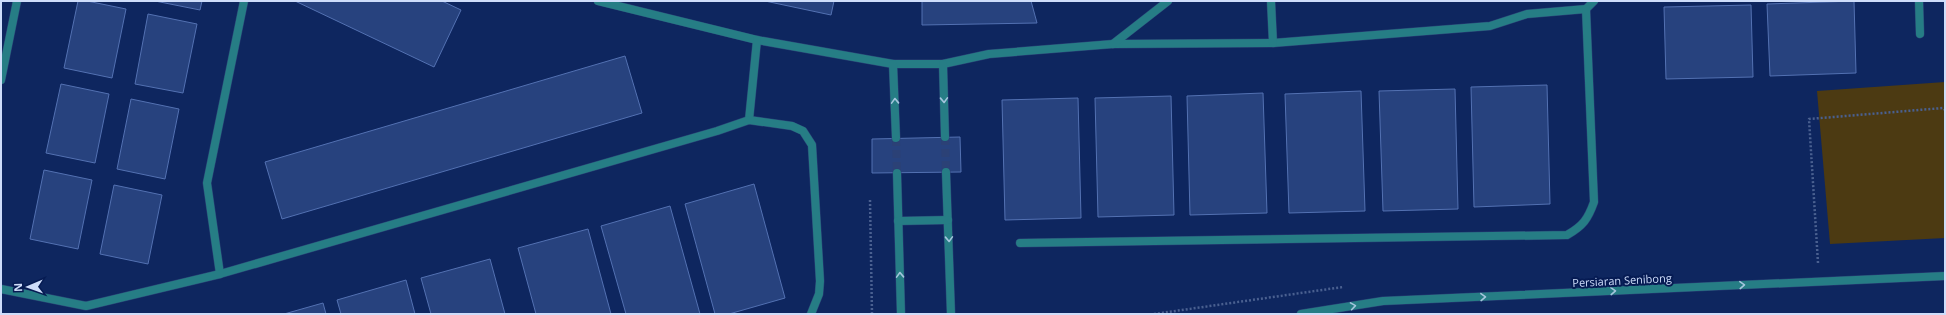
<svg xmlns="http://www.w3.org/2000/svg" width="1946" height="315" font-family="'Open Sans',sans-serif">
<rect width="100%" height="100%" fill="#0e265f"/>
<polygon fill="#4c3a12" points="1945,82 1945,238 1830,244 1817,91"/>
<g fill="#27427e" stroke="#5371b2">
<polygon points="78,1 87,1 126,9 112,78 64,68"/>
<polygon points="155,1 202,1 200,10"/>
<polygon points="295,1 442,1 461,10 434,67"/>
<polygon points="765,1 834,1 831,15"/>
<polygon points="922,1 1031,1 1037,23 922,25"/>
<polygon points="1854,1 1856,73 1770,76 1767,4"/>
<polygon points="1751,5 1753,77 1666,79 1664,7"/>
<polygon points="148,14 197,24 183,93 135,84"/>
<polygon points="625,56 642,113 282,219 265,162"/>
<polygon points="61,84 109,94 95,163 46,153"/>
<polygon points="1547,85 1550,204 1474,207 1471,87"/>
<polygon points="1455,89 1458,209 1383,211 1379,91"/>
<polygon points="1361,91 1365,211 1289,213 1285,94"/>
<polygon points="1263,93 1267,213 1190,215 1187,96"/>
<polygon points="1171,96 1174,215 1098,217 1095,98"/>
<polygon points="1078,98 1081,218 1005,220 1002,100"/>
<polygon points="131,99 179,109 165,179 117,169"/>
<polygon points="960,137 961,172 872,173 872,139"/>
<polygon points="44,170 92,180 78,249 30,239"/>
<polygon points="754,184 785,298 729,314 715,314 685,204"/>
<polygon points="114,185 162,195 148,264 100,254"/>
<polygon points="670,206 700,314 626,314 601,226"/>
<polygon points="588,229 611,314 536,314 518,248"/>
<polygon points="490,259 505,314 431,314 421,278"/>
<polygon points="406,280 415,314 341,314 337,300"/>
<polygon points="323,303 326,314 284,314"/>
</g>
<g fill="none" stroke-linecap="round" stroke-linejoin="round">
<g stroke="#2b4176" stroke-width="8" stroke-dasharray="8 4" stroke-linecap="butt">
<polyline points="945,137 946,172"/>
<polyline points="896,138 897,173"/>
</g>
<g stroke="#294075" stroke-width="9">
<g id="street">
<polyline points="598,1 757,40 893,64 943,64 989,54 1113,44 1273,43 1490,26 1527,14 1586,9 1594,1"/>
<polyline points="1271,1 1273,43"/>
<polyline points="1919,1 1920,34"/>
<polyline points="1113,44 1168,1"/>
<polyline points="893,64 896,138"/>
<polyline points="943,64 945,137"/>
<polyline points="1,80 17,1"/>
<polyline points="749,120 757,40"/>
<polyline points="946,172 951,314"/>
<polyline points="897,173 901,314"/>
<polyline points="898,221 948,220"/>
<path d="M 1020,243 L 1567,235 C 1583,226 1588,219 1594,202 L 1586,9"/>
<polyline points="220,274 207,183 244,1"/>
<polyline points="1,289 86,306 220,274 717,131 749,120 792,126 803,131 812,145 820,281 819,294 811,314"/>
<polyline points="1301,314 1383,301 1945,276"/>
</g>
</g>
<g stroke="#4a6090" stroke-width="2.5" stroke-dasharray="2 2" stroke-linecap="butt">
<polyline points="870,200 872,314"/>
<polyline points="1818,263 1809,119 1943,108 1945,110"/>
<polyline points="1154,314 1343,287"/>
</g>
<use href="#street" stroke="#267d85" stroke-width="8"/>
</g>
<defs><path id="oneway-chevron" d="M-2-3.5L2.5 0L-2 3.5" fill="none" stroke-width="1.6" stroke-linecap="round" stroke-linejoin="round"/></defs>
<g stroke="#a4c5dd">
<use href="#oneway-chevron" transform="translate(944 100) rotate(88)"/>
<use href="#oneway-chevron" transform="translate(895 101) rotate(-92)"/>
<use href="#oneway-chevron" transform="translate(949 239) rotate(88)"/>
<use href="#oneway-chevron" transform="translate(900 275) rotate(-92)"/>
<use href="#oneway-chevron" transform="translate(1742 285) rotate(-3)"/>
<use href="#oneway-chevron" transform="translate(1613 291) rotate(-3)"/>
<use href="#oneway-chevron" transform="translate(1483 297) rotate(-2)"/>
<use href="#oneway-chevron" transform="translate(1353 306) rotate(-9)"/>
</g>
<g text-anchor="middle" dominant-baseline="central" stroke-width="4" stroke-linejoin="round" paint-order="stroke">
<g font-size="11" fill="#ceddfa" stroke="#061b53">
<text transform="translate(1622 280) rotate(-3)">Persiaran Senibong</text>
</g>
</g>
<rect width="1946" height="315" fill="none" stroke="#ceddfa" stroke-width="4"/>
<g transform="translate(28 287) rotate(268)" stroke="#061b53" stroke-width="3" paint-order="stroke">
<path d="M0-3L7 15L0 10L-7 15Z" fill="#ceddfa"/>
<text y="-6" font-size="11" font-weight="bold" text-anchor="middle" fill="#ceddfa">N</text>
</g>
</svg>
